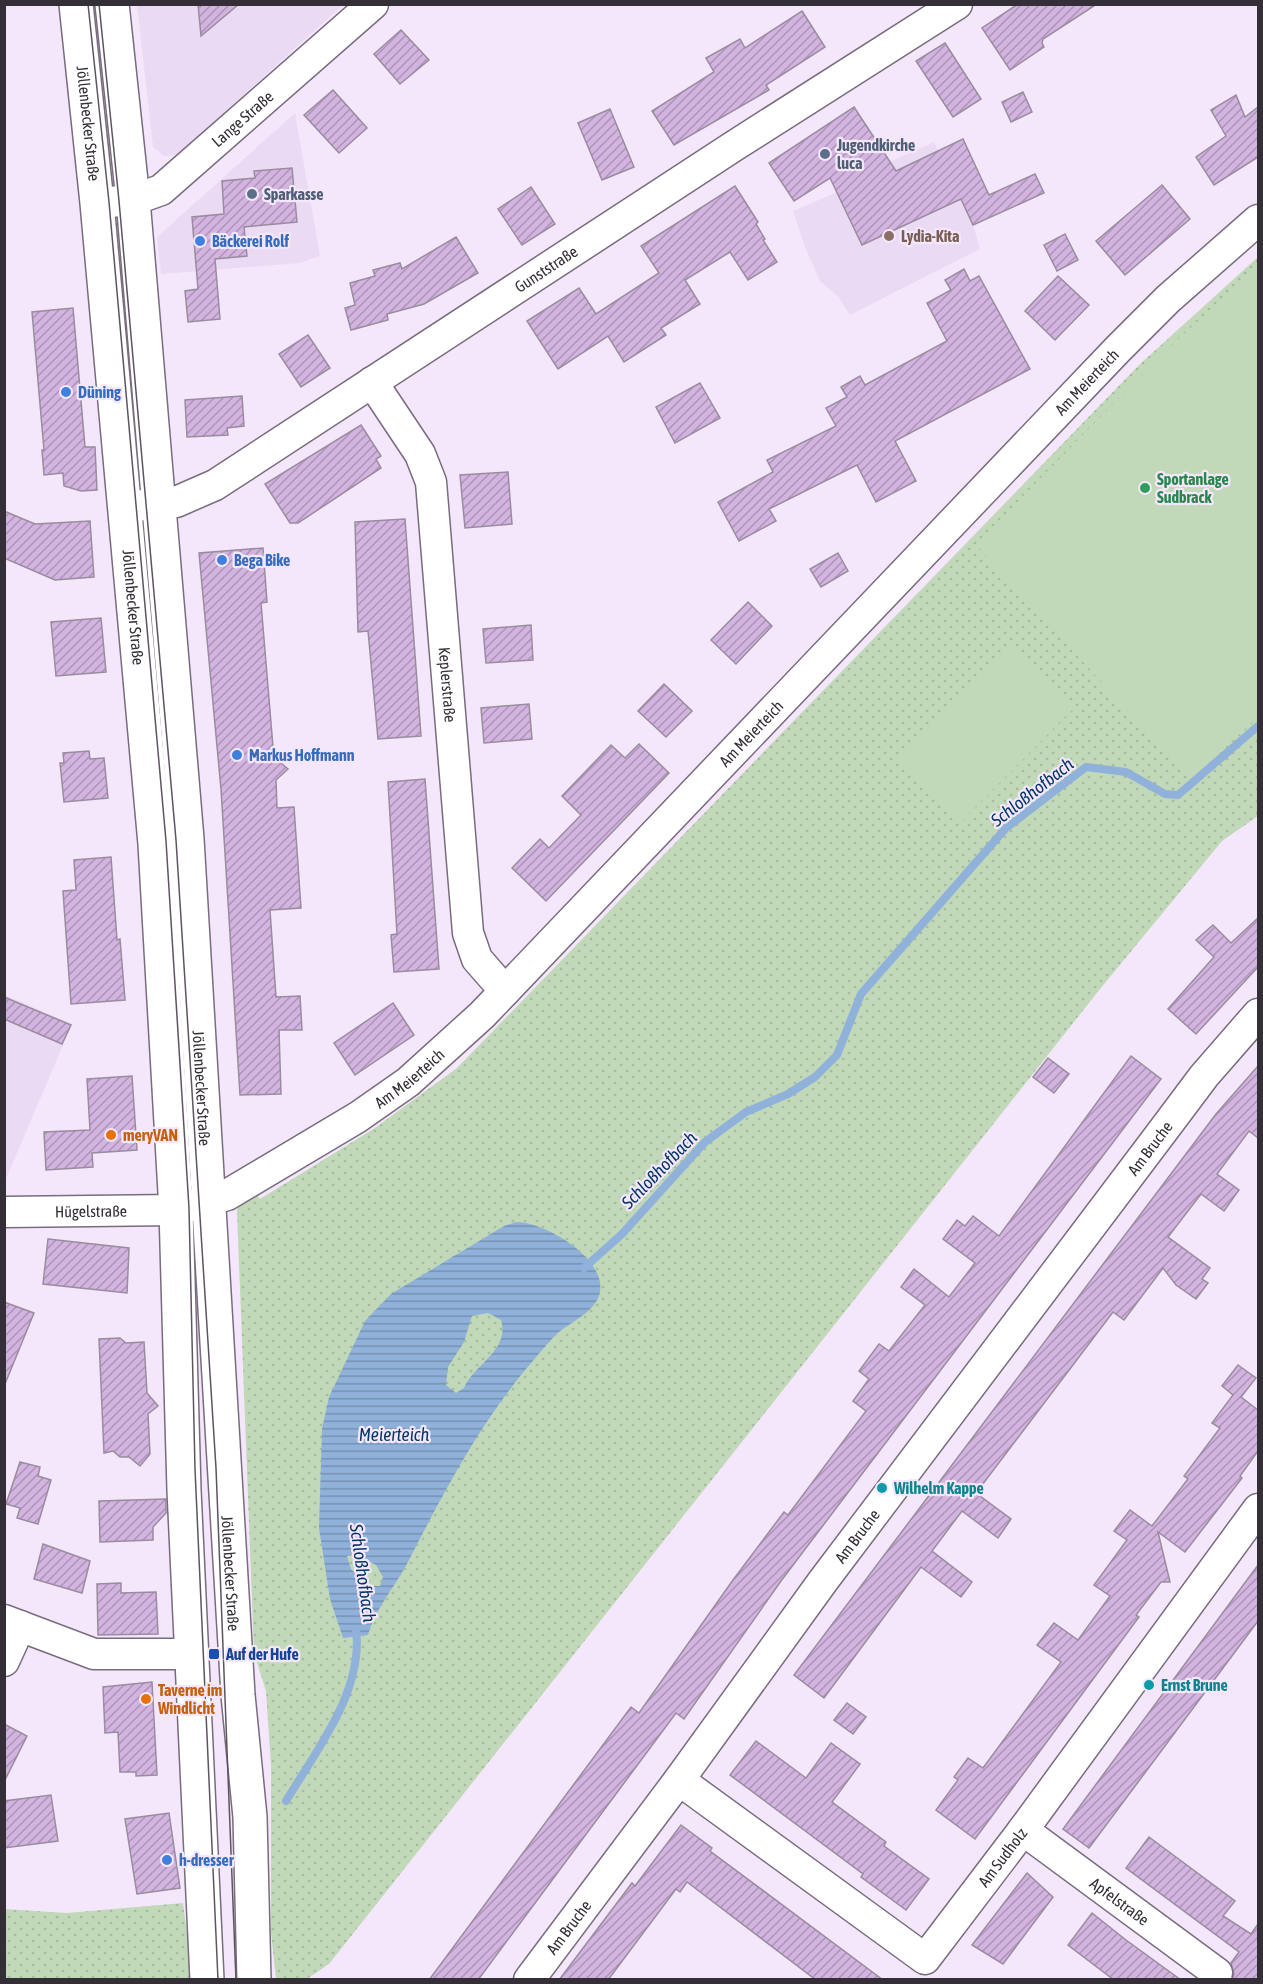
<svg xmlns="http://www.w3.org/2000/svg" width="1263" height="1984" font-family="'Asap Condensed',sans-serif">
<defs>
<pattern id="park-dots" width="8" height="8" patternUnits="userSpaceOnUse" patternTransform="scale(1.5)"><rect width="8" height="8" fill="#c1d9b8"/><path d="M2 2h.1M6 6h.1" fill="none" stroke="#a6bb9f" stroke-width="1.8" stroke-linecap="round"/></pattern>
<pattern id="water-rules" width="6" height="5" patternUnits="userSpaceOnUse" patternTransform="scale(1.5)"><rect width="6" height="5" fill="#90b1da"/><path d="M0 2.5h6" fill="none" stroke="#7690b2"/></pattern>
<pattern id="building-hatch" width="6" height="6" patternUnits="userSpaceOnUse" patternTransform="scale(1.5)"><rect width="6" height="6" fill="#d3b4e1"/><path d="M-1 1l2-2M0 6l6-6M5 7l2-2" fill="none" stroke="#ac93b7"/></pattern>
</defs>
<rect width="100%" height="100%" fill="#f5e7fb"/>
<g fill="#ebdaf3">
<polygon points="137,5 343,5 185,148 175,155 164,156 153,147"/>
<polygon points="295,113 320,256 300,263 161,274 157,237"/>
<polygon points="934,142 973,225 980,249 850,315 838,296 820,281 805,247 793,211 842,190 840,184"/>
<polygon points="5,995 72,1024 5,1181"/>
</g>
<g fill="url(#park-dots)">
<polygon points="1258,257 1258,816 1222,841 1100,989 329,1964 307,1979 276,1979 271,1933 271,1766 266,1691 254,1653 237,1211 239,1205 256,1193 260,1199 375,1128 457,1068 1139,365"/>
<polygon points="183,1903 193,1979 5,1979 4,1909 67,1913"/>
</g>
<g fill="#c1d9b8">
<polygon points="1258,265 1258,717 1190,780 976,544 1158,358"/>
<polygon points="1013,645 1076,706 960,823 897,762"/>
</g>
<path fill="url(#water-rules)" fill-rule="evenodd" d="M 516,1222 C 545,1222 606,1258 600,1292 C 597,1310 573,1321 559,1332 C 551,1339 544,1348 537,1356 C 482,1419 447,1486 409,1560 C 396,1586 376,1607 368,1635 L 343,1638 L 330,1599 L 319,1528 L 322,1429 L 329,1397 L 365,1321 L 391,1294 L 504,1226 ZM 488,1313 L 501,1320 C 510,1351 474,1364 464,1388 L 456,1393 L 446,1385 L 448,1367 L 464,1342 L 472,1316 ZM 357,1555 L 376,1565 L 383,1577 L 380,1586 L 370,1586 L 351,1569 L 347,1556 Z"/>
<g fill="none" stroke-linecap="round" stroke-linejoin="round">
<g stroke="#90b1da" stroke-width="8">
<polyline points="584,1268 622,1234 705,1142 746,1112 788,1094 815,1077 837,1055 861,994 910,938 1006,828 1086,767 1126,772 1165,794 1178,795 1258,726"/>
<path d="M 286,1801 C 316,1751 364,1691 356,1629"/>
</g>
</g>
<g fill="url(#building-hatch)" stroke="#998c9e" stroke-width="1.5">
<polygon points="198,4 239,4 201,36"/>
<polygon points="1018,4 1097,4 1043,39 1042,43 1044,47 1010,70 982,28"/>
<polygon points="802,11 825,47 766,85 769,90 674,145 652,111 714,72 706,58 740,39 745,48"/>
<polygon points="401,30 429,60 400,84 374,54"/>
<polygon points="945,43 981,99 953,117 916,61"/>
<polygon points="333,90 367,128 339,153 304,115"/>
<polygon points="1023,92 1032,112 1011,122 1002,102"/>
<polygon points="1236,95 1245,117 1258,107 1258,157 1214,185 1196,157 1226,136 1211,110"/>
<polygon points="854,107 896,171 963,139 989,195 1035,174 1044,193 973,225 961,199 862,245 830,178 794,201 769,163"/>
<polygon points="610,109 634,167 602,180 578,123"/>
<polygon points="292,168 297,222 244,227 247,256 215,259 220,319 188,322 185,291 198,289 192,217 224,214 222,181 255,178 254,171"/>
<polygon points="1162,185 1190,219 1125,275 1096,241"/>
<polygon points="735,186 758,222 756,224 765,239 763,240 777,262 748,280 730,252 685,280 700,304 661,328 666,335 624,362 608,336 558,369 527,321 579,288 596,314 659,273 641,246"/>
<polygon points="531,187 555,224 522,245 498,209"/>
<polygon points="1065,234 1078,260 1057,271 1044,245"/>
<polygon points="456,237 478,273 424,304 387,314 388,320 351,330 345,308 355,305 350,283 375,276 373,270 400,263 402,269"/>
<polygon points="964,269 970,281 979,276 1030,369 895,441 916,481 876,502 857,465 769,509 776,521 739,541 718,502 773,472 767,460 836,426 826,408 847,397 841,387 860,376 865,385 947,341 927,303 951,290 945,280"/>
<polygon points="1058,276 1089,305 1055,340 1025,311"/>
<polygon points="73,308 85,447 95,447 97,490 81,491 64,486 63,473 44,475 42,450 44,450 32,312"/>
<polygon points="308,335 330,368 301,387 279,354"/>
<polygon points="700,383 720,418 675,443 656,407"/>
<polygon points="242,396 244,426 227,428 228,435 187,437 185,400"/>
<polygon points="361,425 381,456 376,459 381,468 298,523 290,523 265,484"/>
<polygon points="508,472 512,524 465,528 460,475"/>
<polygon points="4,511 35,524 90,521 94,577 55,580 4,558"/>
<polygon points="405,519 421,736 378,739 368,631 358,632 355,522"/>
<polygon points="263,548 267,602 261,603 273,747 275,758 288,769 276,780 277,808 294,807 301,908 270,910 276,997 300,996 302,1030 279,1030 281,1094 240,1095 221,789 199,553"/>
<polygon points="838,553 848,571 821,587 810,569"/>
<polygon points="748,602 772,626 736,664 711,640"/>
<polygon points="101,618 106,672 56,676 51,622"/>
<polygon points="531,625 533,660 486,663 483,629"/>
<polygon points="664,684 692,711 666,737 638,711"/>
<polygon points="529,704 532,739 484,743 481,708"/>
<polygon points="639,744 669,773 546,901 512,868 540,839 549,848 581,815 562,796 611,745 625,758"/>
<polygon points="89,751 90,759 104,758 108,798 64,802 60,763 64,763 63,753"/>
<polygon points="425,779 439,969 394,972 391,935 397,934 388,782"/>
<polygon points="111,857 117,940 120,939 125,1000 71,1004 63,891 76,890 74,860"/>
<polygon points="1258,918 1258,967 1196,1034 1168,1009 1214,957 1196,940 1213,925 1231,943"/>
<polygon points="4,997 71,1025 62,1044 4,1019"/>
<polygon points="393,1003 414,1035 355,1075 334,1043"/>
<polygon points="1131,1056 1161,1079 781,1581 684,1719 676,1713 478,1980 429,1980 631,1707 639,1713 733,1580 784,1512 788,1515 866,1411 853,1401 869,1379 859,1371 879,1344 889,1351 925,1305 901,1287 914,1269 949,1297 975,1263 943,1239 957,1220 965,1226 973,1216 999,1236"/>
<polygon points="1048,1058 1069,1074 1054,1093 1033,1077"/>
<polygon points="1258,1066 1258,1138 1249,1131 1217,1174 1239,1190 1224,1211 1201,1194 1168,1237 1210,1268 1202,1279 1208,1283 1196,1299 1176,1285 1163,1268 1124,1320 1113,1312 976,1493 1011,1519 998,1538 962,1511 932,1551 972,1582 961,1597 921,1567 824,1698 794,1675 1216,1114"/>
<polygon points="132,1076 137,1150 92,1153 93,1167 46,1170 44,1132 90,1130 87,1079"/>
<polygon points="48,1239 129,1248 127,1293 43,1284"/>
<polygon points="4,1302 34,1313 5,1384 4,1383"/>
<polygon points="120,1338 126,1343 144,1342 147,1393 158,1406 148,1414 150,1454 140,1466 129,1457 120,1457 113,1451 104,1453 99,1339"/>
<polygon points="1238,1365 1256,1378 1241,1397 1258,1410 1258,1451 1240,1476 1242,1478 1185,1552 1158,1532 1170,1582 1161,1582 1136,1615 1139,1617 975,1839 936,1810 958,1780 954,1777 968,1758 983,1768 1061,1662 1037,1645 1054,1623 1078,1640 1110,1596 1094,1585 1127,1540 1114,1531 1130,1510 1152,1526 1188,1479 1184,1476 1220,1428 1212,1423 1233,1395 1222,1386"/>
<polygon points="20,1462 40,1467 38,1476 51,1480 38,1524 17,1518 20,1508 6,1504"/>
<polygon points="166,1499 166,1513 153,1527 153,1540 100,1542 99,1501"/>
<polygon points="43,1544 90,1561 82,1593 34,1579"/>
<polygon points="1258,1565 1258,1621 1089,1848 1063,1829"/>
<polygon points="121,1583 121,1593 156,1592 158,1634 98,1635 97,1584"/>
<polygon points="152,1682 157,1775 136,1776 136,1772 120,1772 118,1732 105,1733 103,1687"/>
<polygon points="847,1703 866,1717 853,1734 834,1720"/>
<polygon points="4,1724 27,1736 4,1782"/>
<polygon points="756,1741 806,1778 831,1743 860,1764 832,1802 886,1842 884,1846 929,1879 906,1910 861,1877 863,1874 730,1775"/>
<polygon points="51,1795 58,1841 4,1848 4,1801"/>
<polygon points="169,1813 180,1888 137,1894 125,1819"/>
<polygon points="681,1825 712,1848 710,1851 883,1980 816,1980 687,1882 680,1892 676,1889 608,1980 559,1980 632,1883 635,1886"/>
<polygon points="1149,1837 1235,1901 1223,1916 1251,1934 1258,1924 1258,1980 1232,1980 1234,1974 1231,1963 1239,1952 1126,1868"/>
<polygon points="1027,1873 1053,1897 1003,1964 972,1945"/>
<polygon points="1092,1913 1126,1940 1181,1980 1114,1980 1068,1945"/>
</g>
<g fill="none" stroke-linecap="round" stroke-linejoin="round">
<g stroke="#786c7e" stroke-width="33">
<g id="minor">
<path id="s1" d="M 97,203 L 133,200 L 161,190 L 373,4"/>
<path id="s2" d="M 372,382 L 420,454 L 431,482 L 468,933 L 477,959 L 505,991"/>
<path id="s3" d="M 134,506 L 176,502 L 215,485 L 734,146 L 957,4"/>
<path id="s4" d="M 4,1212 L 176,1210 L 227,1195 L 358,1117 L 408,1082 L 482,1015 L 1118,349 L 1168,299 L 1258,220"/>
<polyline points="4,1620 94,1654 192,1654"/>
<polyline points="4,1661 20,1626"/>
<path id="s5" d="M 679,1780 L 925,1959 L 1023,1830 L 1258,1509"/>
<path id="s6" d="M 1023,1830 L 1217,1973"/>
<path id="s7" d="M 529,1980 L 679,1780 L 823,1581 L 1165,1128 L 1204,1076 L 1258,1014"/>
</g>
</g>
<g stroke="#786c7e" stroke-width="36">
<g id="major">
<path id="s8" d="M 76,4 L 97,203 L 155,844 L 176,1210 L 184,1490 L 207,1980"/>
<path id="s9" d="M 112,4 L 133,200 L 187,839 L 238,1695 L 250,1817 L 254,1980"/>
</g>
</g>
<use href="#minor" stroke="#fff" stroke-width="30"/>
<use href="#major" stroke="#fff" stroke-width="33"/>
<g stroke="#5c545f" stroke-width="1.5">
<polyline points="88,4 109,202 166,841 189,1208 195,1469 218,1980"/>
<polyline points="99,4 119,201 176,840 216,1468 236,1980"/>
</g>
</g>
<g fill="#5c6f8a" stroke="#f5e7fb" stroke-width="2">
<circle cx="825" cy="154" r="6"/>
<circle cx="252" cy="194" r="6"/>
</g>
<circle fill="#8d6e63" stroke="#f5e7fb" stroke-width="2" cx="889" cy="236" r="6"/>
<g fill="#3f7fe0" stroke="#f5e7fb" stroke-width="2">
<circle cx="200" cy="241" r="6"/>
<circle cx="66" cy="392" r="6"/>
<circle cx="222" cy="560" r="6"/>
<circle cx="237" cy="755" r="6"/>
<circle cx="167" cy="1860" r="6"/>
</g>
<circle fill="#2e9e5b" stroke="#f5e7fb" stroke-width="2" cx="1145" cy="488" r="6"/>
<g fill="#e8710a" stroke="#f5e7fb" stroke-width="2">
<circle cx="111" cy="1135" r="6"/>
<circle cx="146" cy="1699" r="6"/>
</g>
<g fill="#0f9aa8" stroke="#f5e7fb" stroke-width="2">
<circle cx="882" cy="1488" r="6"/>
<circle cx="1149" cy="1685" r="6"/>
</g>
<rect fill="#1a4fb4" stroke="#f5e7fb" stroke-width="2" x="208" y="1648" width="12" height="12" rx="3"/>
<g text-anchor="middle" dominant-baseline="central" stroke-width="4.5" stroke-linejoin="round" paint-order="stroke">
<g font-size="16" fill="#342e36" stroke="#f5e7fb">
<text stroke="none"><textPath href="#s1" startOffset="174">Lange Straße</textPath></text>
<text stroke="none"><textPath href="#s8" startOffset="120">Jöllenbecker Straße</textPath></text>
<text stroke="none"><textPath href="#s3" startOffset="480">Gunststraße</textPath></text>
<text stroke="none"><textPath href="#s4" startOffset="1414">Am Meierteich</textPath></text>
<text stroke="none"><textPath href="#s8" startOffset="606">Jöllenbecker Straße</textPath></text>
<text stroke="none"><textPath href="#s2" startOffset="320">Keplerstraße</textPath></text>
<text stroke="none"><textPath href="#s4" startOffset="928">Am Meierteich</textPath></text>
<text stroke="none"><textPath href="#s4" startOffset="442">Am Meierteich</textPath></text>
<text stroke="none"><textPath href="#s9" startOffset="1088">Jöllenbecker Straße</textPath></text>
<text stroke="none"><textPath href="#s7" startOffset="1038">Am Bruche</textPath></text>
<text stroke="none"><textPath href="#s4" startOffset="87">Hügelstraße</textPath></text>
<text stroke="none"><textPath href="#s7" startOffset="552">Am Bruche</textPath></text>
<text stroke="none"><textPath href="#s9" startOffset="1574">Jöllenbecker Straße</textPath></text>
<text stroke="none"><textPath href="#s5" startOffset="432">Am Sudholz</textPath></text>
<text stroke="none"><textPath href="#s6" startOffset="120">Apfelstraße</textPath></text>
<text stroke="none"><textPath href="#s7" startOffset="66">Am Bruche</textPath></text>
</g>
<g font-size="16" font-weight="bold" fill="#4e5e75" stroke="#f5e7fb" text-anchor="start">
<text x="837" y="145">Jugendkirche<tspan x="837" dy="18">luca</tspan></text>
<text x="264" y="194">Sparkasse</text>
</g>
<g font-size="16" font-weight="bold" fill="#785e54" stroke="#f5e7fb" text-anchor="start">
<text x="901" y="236">Lydia-Kita</text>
</g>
<g font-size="16" font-weight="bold" fill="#366cbe" stroke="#f5e7fb" text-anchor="start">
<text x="212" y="241">Bäckerei Rolf</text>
<text x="78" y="392">Düning</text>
<text x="234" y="560">Bega Bike</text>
<text x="249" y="755">Markus Hoffmann</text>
<text x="179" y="1860">h-dresser</text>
</g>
<g font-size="16" font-weight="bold" fill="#27864d" stroke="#f5e7fb" text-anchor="start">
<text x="1157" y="479">Sportanlage<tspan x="1157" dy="18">Sudbrack</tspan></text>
</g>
<g font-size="16" font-weight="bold" fill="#c56008" stroke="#f5e7fb" text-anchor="start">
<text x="123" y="1135">meryVAN</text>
<text x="158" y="1690">Taverne im<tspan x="158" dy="18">Windlicht</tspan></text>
</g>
<g font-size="16" font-weight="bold" fill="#0d838f" stroke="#f5e7fb" text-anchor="start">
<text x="894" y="1488">Wilhelm Kappe</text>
<text x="1161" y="1685">Ernst Brune</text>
</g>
<g font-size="16" font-weight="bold" fill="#164399" stroke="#f5e7fb" text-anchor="start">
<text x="226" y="1654">Auf der Hufe</text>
</g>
<g font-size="18" font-style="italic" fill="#043567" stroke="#f5e7fb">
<text transform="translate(1032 792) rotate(-38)">Schloßhofbach</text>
<text transform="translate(659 1170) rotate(-46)">Schloßhofbach</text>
<text x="394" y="1434">Meierteich</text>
<text transform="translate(363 1573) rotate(82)">Schloßhofbach</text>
</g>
</g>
<rect width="1263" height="1984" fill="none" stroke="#342e36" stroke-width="12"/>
</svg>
